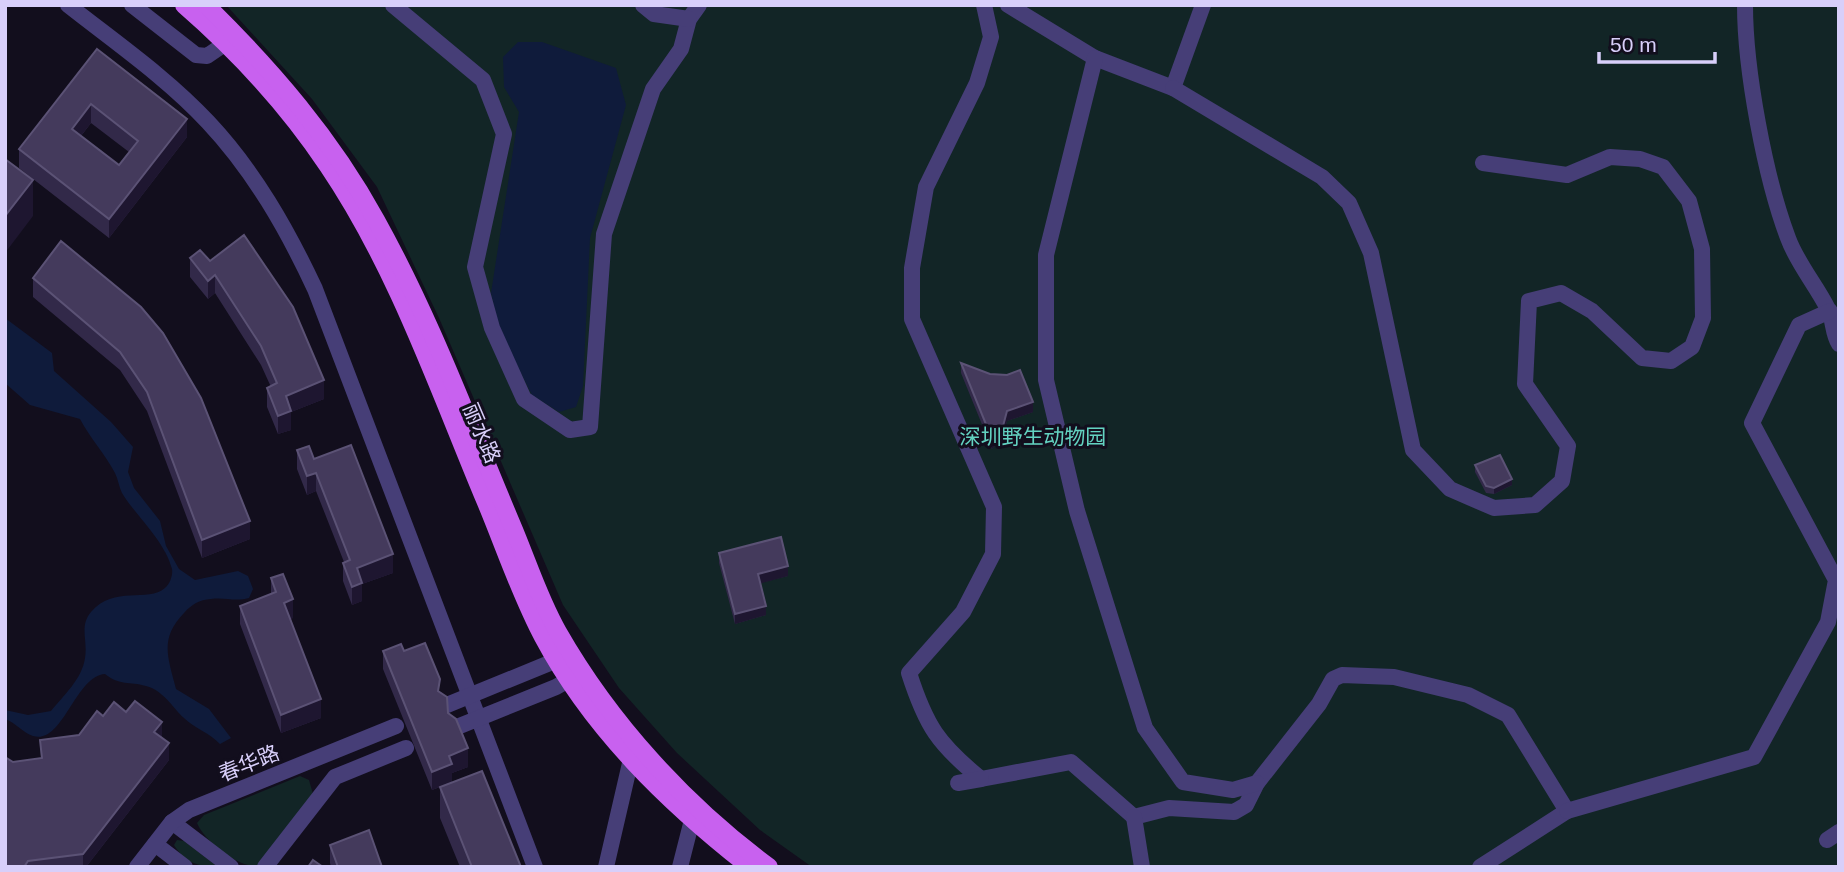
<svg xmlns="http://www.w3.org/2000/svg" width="1844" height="872" font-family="Arial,'Noto Sans SC',sans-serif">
<rect width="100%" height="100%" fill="#120e1d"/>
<g fill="#122526">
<polygon points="226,5 1839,5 1839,867 812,867 760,830 677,753 619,688 563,605 439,318 377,187 312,99"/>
<path d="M 300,776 L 309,780 L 313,794 L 259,866 C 239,869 204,841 197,823 L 204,815 Z"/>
<path d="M 177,840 L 184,841 L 218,867 C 199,867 185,863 174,845 Z"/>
</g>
<g fill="#0f1b3b">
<polygon points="518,42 542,42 616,68 626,105 590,238 583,386 576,407 559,412 532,395 500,332 491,293 519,112 504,87 503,57"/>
<path d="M 5,318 L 52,353 L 54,371 L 111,422 L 133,447 L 128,472 L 134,488 L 160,521 L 166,546 L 179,569 L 195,580 L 238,571 L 248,576 L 253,589 L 249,598 C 235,602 225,597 211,599 C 199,600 192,604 184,613 C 159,639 168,657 176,689 L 209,709 L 231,738 L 220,744 C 210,733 194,728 184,718 C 172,707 164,691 146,686 C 129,681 120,686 105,674 C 75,676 63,745 33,736 C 23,733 15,722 5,719 L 5,710 L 28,715 L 51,711 C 64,695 82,679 85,658 C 88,641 79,626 91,612 C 114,585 148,603 165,588 C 170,584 173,575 172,569 C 165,541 136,516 122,493 C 119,487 118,479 115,473 C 105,454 90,438 80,419 L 30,405 L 5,383 Z"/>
</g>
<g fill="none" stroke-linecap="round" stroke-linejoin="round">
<g stroke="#463e77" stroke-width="16">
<path d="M 68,5 C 115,42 167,78 208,122 C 254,171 287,229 315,289 L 535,867"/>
<polyline points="132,5 196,55 207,56 226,43"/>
<polyline points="393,5 483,80 504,134 475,267 492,328 524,399 570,430 590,427 604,234 653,89 681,49 689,19 699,5"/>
<polyline points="643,5 654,14 689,19"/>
<path d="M 984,5 L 991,37 L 977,83 L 926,187 L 912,268 L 912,319 L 994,507 L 993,554 L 963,612 L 909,673 C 926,726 938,744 981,779 L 1071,762 L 1134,817 L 1169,808 L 1234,812 L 1246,805 L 1257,783 L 1319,704 L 1333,679 L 1342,675 L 1394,677 L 1468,695 L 1508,715 L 1567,811 L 1480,867"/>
<polyline points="1008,5 1095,58 1173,88 1203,5"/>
<path d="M 1745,5 C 1745,70 1765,177 1788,238 C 1797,263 1816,285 1828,309 C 1834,320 1832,333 1839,344"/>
<polyline points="1095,58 1046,255 1046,380 1077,511 1145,728 1183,782 1233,790 1257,783"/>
<polyline points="1173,88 1322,177 1349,203 1371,253 1413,450 1450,489 1494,508 1535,505 1562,481 1568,446 1525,384 1529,301 1561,293 1592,311 1642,358 1671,361 1692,347 1703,318 1702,249 1689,201 1663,167 1640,159 1610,157 1567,175 1483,163"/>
<polyline points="447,705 557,660 577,662 570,679 556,687 457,727"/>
<polyline points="958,783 981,779"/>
<polyline points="1567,811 1754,757 1828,622 1836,580 1752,423 1799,325 1830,311"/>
<polyline points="1134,817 1142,867"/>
<polyline points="172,822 231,867"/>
<polyline points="1827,840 1839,832"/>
<polyline points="155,844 185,867"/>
<polyline points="137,867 172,822 189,810 396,726"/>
<polyline points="265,867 335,777 406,748"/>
<polyline points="606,867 631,759"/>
<polyline points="680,867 692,820"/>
</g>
<g stroke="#c861ef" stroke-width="18">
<path d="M 184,5 C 238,52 288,106 328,166 C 397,268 438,388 485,500 C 504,545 520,594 543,637 C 592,729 668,803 750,867"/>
<path d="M 206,5 C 272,70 331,138 376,220 C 430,317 469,423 512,525 C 527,560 539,599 558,632 C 610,723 685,805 769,867"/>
</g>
</g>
<g fill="#322949" fill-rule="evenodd">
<path d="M 97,49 L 187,137 L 109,238 L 19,168 L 19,149 ZM 91,123 L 129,152 L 119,165 L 81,136 Z"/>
<polygon points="61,241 250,539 202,558 147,411 120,370 33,297 33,278"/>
<polygon points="200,250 324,399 291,412 291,430 278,434 267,407 267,388 271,387 261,365 215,293 208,299 190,277 190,258"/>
<polygon points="961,363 1033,412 1007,421 1003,436 992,449 961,373"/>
<polygon points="297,450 314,459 393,573 362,584 362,601 352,605 343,581 343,563 344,562 316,491 307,495 297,469"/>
<polygon points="1475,465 1512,485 1494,494 1486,493 1475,472"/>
<polygon points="719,553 788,576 760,583 766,615 735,624 719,563"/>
<polygon points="271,578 293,618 290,619 321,718 281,733 240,624 240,606 271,594"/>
<polygon points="383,651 404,651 440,693 468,767 452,773 452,782 521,867 460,867 440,818 440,787 432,790 383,669"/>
<polygon points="103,716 162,738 169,760 86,867 5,867 13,762 41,758 40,740 79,735"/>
<polygon points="330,845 382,867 331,867 330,863"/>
</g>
<g fill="#1e1630">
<polygon points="91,104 91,123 72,147 72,129"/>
<polygon points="187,119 187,137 109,238 109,219"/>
<polygon points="33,180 33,216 5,253 5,216"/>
<polygon points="215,275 215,293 208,299 208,281"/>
<polygon points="324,380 324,399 291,412 291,430 278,434 278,416 286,396"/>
<polygon points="1033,402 1033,412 1007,421 1003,436 992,449 992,439 1007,411"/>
<polygon points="316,473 316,491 307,495 307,476"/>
<polygon points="1512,479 1512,485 1494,494 1494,488"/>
<polygon points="250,521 250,539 202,558 202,540"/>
<polygon points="393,554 393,573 362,584 362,601 352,605 352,587 357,568"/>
<polygon points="788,566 788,576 758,584 758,574"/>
<polygon points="293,599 293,618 284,621 284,603"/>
<polygon points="766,606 766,615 735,624 735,614"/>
<polygon points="321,699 321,718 281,733 281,715"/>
<polygon points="162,722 162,739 154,732"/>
<polygon points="169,743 169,760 86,867 83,867 83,854"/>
<polygon points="468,748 468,767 452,773 452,782 432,790 432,772 449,756"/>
</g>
<g fill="#443a5c" stroke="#5b5275" stroke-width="2" fill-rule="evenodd">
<path d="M 97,49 L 187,119 L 109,219 L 19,149 ZM 91,104 L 138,141 L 119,165 L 72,129 Z"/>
<polygon points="5,159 33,180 5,216"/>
<polygon points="244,235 293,307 324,380 286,396 291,411 278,416 267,388 277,383 261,346 215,275 208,281 190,258 200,250 210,261"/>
<polygon points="61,241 141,307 163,333 201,398 250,521 202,540 147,392 120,352 33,278"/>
<polygon points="961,363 990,374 1007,375 1020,370 1033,402 1007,411 1003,426 992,439"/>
<polygon points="351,445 393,554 357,568 362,583 352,587 343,563 350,560 316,473 307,476 297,450 309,446 314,459"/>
<polygon points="1500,455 1512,479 1494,488 1486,486 1475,465"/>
<polygon points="781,537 788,566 758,574 766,606 735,614 719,553"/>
<polygon points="283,574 293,599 284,603 321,699 281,715 240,606 276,592 271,578"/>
<polygon points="425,643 440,679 438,691 447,697 448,713 456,719 468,748 449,756 452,764 432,772 383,651 401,644 404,651"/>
<polygon points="135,701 162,722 154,732 169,743 83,854 28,861 24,867 5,867 5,757 13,762 42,758 40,740 79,735 97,711 103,716 114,702 126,712"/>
<polygon points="482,771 521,867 472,867 440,787"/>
<polygon points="369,830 382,867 338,867 330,845"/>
<polygon points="313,860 323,867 308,867"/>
</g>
<g text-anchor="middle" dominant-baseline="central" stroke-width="6" stroke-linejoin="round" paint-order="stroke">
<g font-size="21" fill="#d8cffa" stroke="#120e1d">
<text transform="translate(482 433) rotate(67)">丽水路</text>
<text transform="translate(249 763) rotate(-22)">春华路</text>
</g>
<g font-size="21" fill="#63d2c1" stroke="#120e1d">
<text x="1033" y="436">深圳野生动物园</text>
</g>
</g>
<rect width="1844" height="872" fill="none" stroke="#d8cffa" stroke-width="14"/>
<path d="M1599 52v10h116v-10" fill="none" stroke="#d8cffa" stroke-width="3.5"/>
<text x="1610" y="52" font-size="21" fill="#d8cffa" stroke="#120e1d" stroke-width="5" paint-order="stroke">50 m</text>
</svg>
